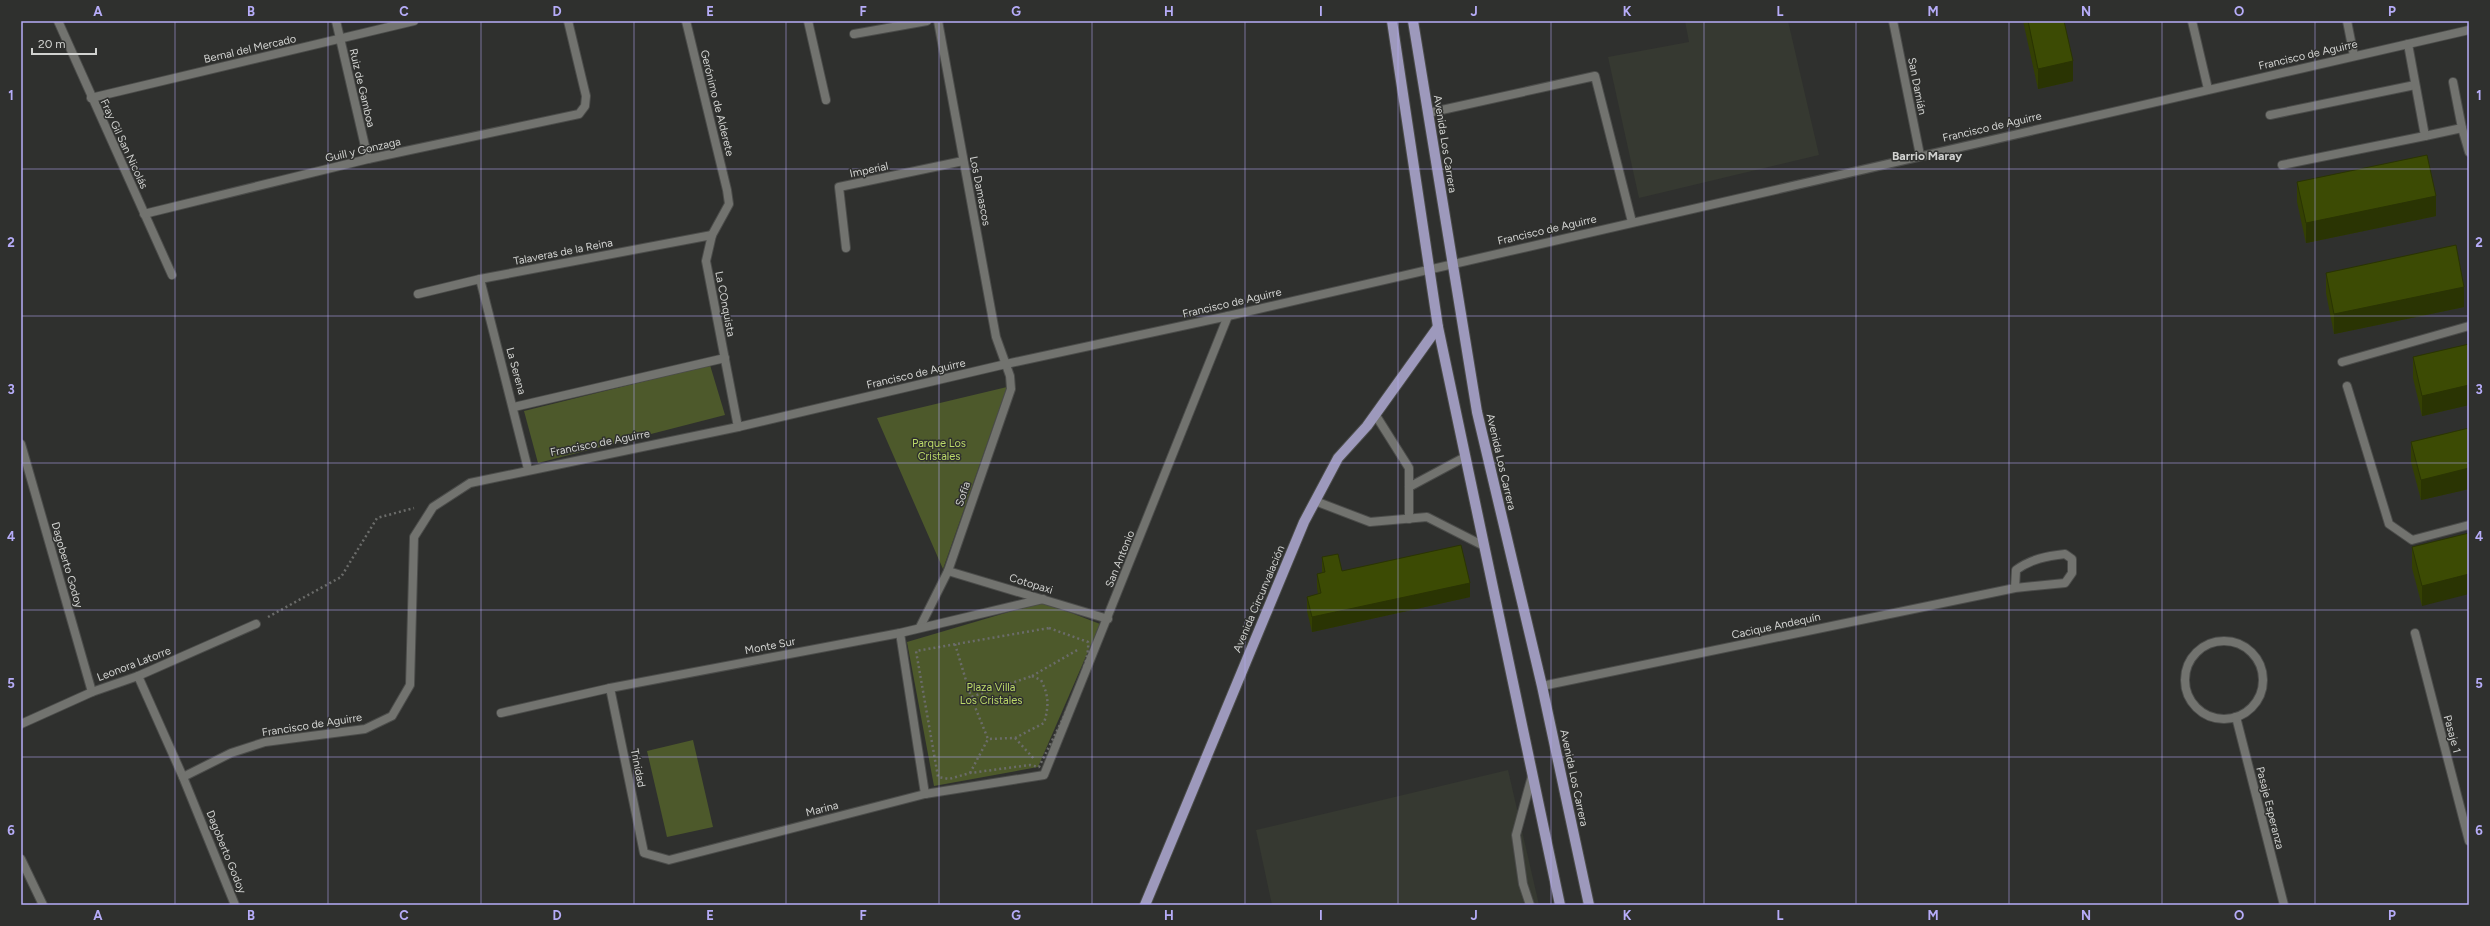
<svg xmlns="http://www.w3.org/2000/svg" width="2490" height="926" font-family="Figtree,sans-serif">
<rect width="100%" height="100%" fill="#2f302e"/>
<g fill="#363931">
<polygon points="1685,21 1788,21 1819,155 1639,198 1608,57 1689,42"/>
<polygon points="1508,770 1539,905 1272,905 1256,830"/>
</g>
<g fill="#4d592b">
<polygon points="710,365 725,415 538,463 524,411"/>
<polygon points="1007,387 943,569 877,418"/>
<polygon points="1043,602 1100,624 1038,767 934,786 907,642"/>
<polygon points="693,740 713,827 667,837 647,751"/>
</g>
<g fill="none" stroke-linecap="round" stroke-linejoin="round">
<g stroke="#4b4c4a" stroke-width="10">
<g id="service">
<polyline points="2192,21 2208,89"/>
<polyline points="1428,113 1595,76 1632,222"/>
<polyline points="2270,115 2415,85"/>
<polyline points="2462,128 2469,152"/>
<polyline points="2425,136 2462,128 2453,82"/>
<polyline points="2282,165 2425,136 2408,44"/>
<polyline points="2342,362 2469,326"/>
<polyline points="2347,386 2389,524 2412,540 2469,525"/>
<polyline points="1375,414 1409,468 1409,519"/>
<polyline points="1409,487 1465,457"/>
<polyline points="1315,501 1370,522 1427,517 1484,546"/>
<polyline points="1530,905 1523,884 1516,835 1532,776"/>
</g>
</g>
<g stroke="#4b4c4a" stroke-width="10">
<g id="minor">
<polyline points="58,21 172,275"/>
<polyline points="336,21 368,159"/>
<polyline points="686,21 727,190 729,204 712,235 706,261 738,427"/>
<polyline points="808,21 826,100"/>
<polyline points="1893,21 1920,155"/>
<polyline points="2347,21 2354,56"/>
<polyline points="854,34 927,21"/>
<polyline points="91,98 414,21"/>
<polyline points="144,214 368,159 579,114 585,106 586,96 568,21"/>
<polyline points="846,248 839,187 963,161"/>
<polyline points="480,279 528,469"/>
<polyline points="418,294 480,279 712,235"/>
<polyline points="514,407 725,358"/>
<polyline points="21,444 92,692"/>
<polyline points="948,571 1108,619"/>
<polyline points="920,627 948,571 1011,389 1010,376 996,337 938,21"/>
<polyline points="900,633 925,794"/>
<polyline points="2415,633 2469,841"/>
<circle cx="2224" cy="680" r="39"/>
<polyline points="138,676 183,777 235,905"/>
<path d="M 1542,686 L 2015,588 L 2065,583 L 2072,573 L 2072,559 L 2065,554 C 2047,556 2031,559 2016,570 L 2015,588"/>
<polyline points="610,688 644,853 669,860 925,794 1044,775 1228,316"/>
<polyline points="501,713 610,688 900,633 1043,599"/>
<polyline points="2236,717 2284,905"/>
<polyline points="21,724 92,692 138,676 256,624"/>
<polyline points="183,777 231,753 265,742 365,729 392,716 410,685 414,537 433,507 470,483 738,427 1006,364 1228,316 2469,30"/>
<polyline points="21,859 43,905"/>
</g>
</g>
<g stroke="#4b4c4a" stroke-width="12">
<g id="primary">
<polyline points="1392,21 1438,327 1560,905"/>
<polyline points="1413,21 1477,412 1542,686 1589,905"/>
<polyline points="1145,905 1304,522 1338,458 1367,426 1438,327"/>
</g>
</g>
<g stroke="#6b6c6a" stroke-width="2.5" stroke-dasharray="2 3" stroke-linecap="butt">
<polyline points="268,617 341,577 377,518 414,508"/>
<path d="M 1049,628 L 1088,642 C 1091,670 1052,739 1039,767 L 1030,765 L 970,773 L 949,779 L 938,777 L 916,651 Z"/>
<polyline points="955,644 971,697"/>
<path d="M 1032,676 L 1041,680 C 1049,696 1049,706 1044,723 L 1015,738 L 988,739 L 971,697 Z"/>
<polyline points="1032,676 1079,649"/>
<polyline points="1015,738 1035,760"/>
<polyline points="970,773 988,739"/>
</g>
<use href="#service" stroke="#72736f" stroke-width="8"/>
<use href="#minor" stroke="#72736f" stroke-width="8"/>
<use href="#primary" stroke="#9d99bc" stroke-width="10"/>
</g>
<g fill="#344003">
<polygon points="2023,21 2064,21 2073,81 2038,89"/>
<polygon points="2297,182 2436,216 2306,243 2297,202"/>
<polygon points="2326,273 2464,307 2334,334 2326,293"/>
<polygon points="2469,344 2469,405 2422,416 2413,378 2413,357"/>
<polygon points="2469,428 2469,489 2421,500 2411,462 2411,442"/>
<polygon points="2469,533 2422,606 2412,568 2412,547"/>
<polygon points="1322,557 1342,571 1470,597 1312,632 1307,611 1307,597 1318,594 1317,588 1317,574 1322,573"/>
</g>
<g fill="#2a3403">
<polygon points="2073,61 2073,81 2038,89 2038,69"/>
<polygon points="2436,196 2436,216 2306,243 2306,223"/>
<polygon points="2464,287 2464,307 2334,334 2334,314"/>
<polygon points="2469,385 2469,405 2422,416 2422,396"/>
<polygon points="2469,468 2469,489 2421,500 2421,480"/>
<polygon points="2469,574 2469,594 2422,606 2422,586"/>
<polygon points="1470,583 1470,597 1312,632 1312,617"/>
</g>
<g fill="#3c4b04" stroke="#2a3403">
<polygon points="2028,21 2064,21 2073,61 2038,69"/>
<polygon points="2427,155 2436,196 2306,223 2297,182"/>
<polygon points="2456,245 2464,287 2334,314 2326,273"/>
<polygon points="2469,344 2469,385 2422,396 2413,357"/>
<polygon points="2469,428 2469,468 2421,480 2411,442"/>
<polygon points="2469,533 2469,574 2422,586 2412,547"/>
<polygon points="1461,545 1470,583 1312,617 1307,597 1321,593 1317,574 1325,572 1322,557 1338,554 1342,571"/>
</g>
<path fill="none" stroke="#b6acf8" stroke-width="1" stroke-opacity="0.55" d="M 175,21 L 175,905M 328,21 L 328,905M 481,21 L 481,905M 634,21 L 634,905M 786,21 L 786,905M 939,21 L 939,905M 1092,21 L 1092,905M 1245,21 L 1245,905M 1398,21 L 1398,905M 1551,21 L 1551,905M 1704,21 L 1704,905M 1856,21 L 1856,905M 2009,21 L 2009,905M 2162,21 L 2162,905M 2315,21 L 2315,905M 21,169 L 2469,169M 21,316 L 2469,316M 21,463 L 2469,463M 21,610 L 2469,610M 21,757 L 2469,757"/>
<g text-anchor="middle" dominant-baseline="central" stroke-width="3" stroke-linejoin="round" paint-order="stroke">
<g font-size="11" fill="#d1d2d0" stroke="#2f302e">
<text transform="translate(250 49) rotate(-13)">Bernal del Mercado</text>
<text transform="translate(2308 55) rotate(-13)">Francisco de Aguirre</text>
<text transform="translate(1917 86) rotate(79)">San Damián</text>
<text transform="translate(362 88) rotate(77)">Ruiz de Gamboa</text>
<text transform="translate(717 103) rotate(76)">Gerónimo de Alderete</text>
<text transform="translate(1992 127) rotate(-13)">Francisco de Aguirre</text>
<text transform="translate(124 144) rotate(65)">Fray Gil San Nicolás</text>
<text transform="translate(1445 144) rotate(81)">Avenida Los Carrera</text>
<text transform="translate(363 150) rotate(-13)">Guill y Gonzaga</text>
<text transform="translate(869 170) rotate(-12)">Imperial</text>
<text transform="translate(980 191) rotate(79)">Los Damascos</text>
<text transform="translate(1547 230) rotate(-13)">Francisco de Aguirre</text>
<text transform="translate(563 252) rotate(-11)">Talaveras de la Reina</text>
<text transform="translate(1232 303) rotate(-13)">Francisco de Aguirre</text>
<text transform="translate(725 304) rotate(79)">La COnquista</text>
<text transform="translate(516 371) rotate(75)">La Serena</text>
<text transform="translate(916 374) rotate(-13)">Francisco de Aguirre</text>
<text transform="translate(600 443) rotate(-11)">Francisco de Aguirre</text>
<text transform="translate(1501 462) rotate(77)">Avenida Los Carrera</text>
<text transform="translate(963 494) rotate(-71)">Sofía</text>
<text transform="translate(1120 559) rotate(-68)">San Antonio</text>
<text transform="translate(67 565) rotate(74)">Dagoberto Godoy</text>
<text transform="translate(1031 584) rotate(17)">Cotopaxi</text>
<text transform="translate(1259 599) rotate(-67)">Avenida Circunvalación</text>
<text transform="translate(1776 626) rotate(-12)">Cacique Andequín</text>
<text transform="translate(770 646) rotate(-11)">Monte Sur</text>
<text transform="translate(134 664) rotate(-21)">Leonora Latorre</text>
<text transform="translate(312 725) rotate(-9)">Francisco de Aguirre</text>
<text transform="translate(2452 734) rotate(75)">Pasaje 1</text>
<text transform="translate(638 768) rotate(79)">Trinidad</text>
<text transform="translate(1574 778) rotate(78)">Avenida Los Carrera</text>
<text transform="translate(2270 808) rotate(76)">Pasaje Esperanza</text>
<text transform="translate(822 809) rotate(-14)">Marina</text>
<text transform="translate(226 852) rotate(68)">Dagoberto Godoy</text>
</g>
<g font-size="11" fill="#bbd968" stroke="#2f302e">
<text x="939" y="443">Parque Los<tspan x="939" dy="13">Cristales</tspan></text>
<text x="991" y="687">Plaza Villa<tspan x="991" dy="13">Los Cristales</tspan></text>
</g>
<g font-size="12" font-weight="bold" fill="#d1d2d0" stroke="#2f302e">
<text x="1927" y="156">Barrio Maray</text>
</g>
</g>
<rect width="2490" height="926" fill="none" stroke="#2f302e" stroke-width="44"/>
<path d="M32 48v6h64v-6" fill="none" stroke="#d1d2d0" stroke-width="2"/>
<text x="38" y="48" font-size="12" fill="#d1d2d0" stroke="#2f302e" stroke-width="3" paint-order="stroke">20 m</text>
<rect x="22" y="22" width="2446" height="882" fill="none" stroke="#b6acf8" stroke-width="1.5"/>
<g font-size="13" text-anchor="middle" font-weight="bold" fill="#b6acf8">
<text x="98" y="16">A</text>
<text x="251" y="16">B</text>
<text x="404" y="16">C</text>
<text x="557" y="16">D</text>
<text x="710" y="16">E</text>
<text x="863" y="16">F</text>
<text x="1016" y="16">G</text>
<text x="1169" y="16">H</text>
<text x="1321" y="16">I</text>
<text x="1474" y="16">J</text>
<text x="1627" y="16">K</text>
<text x="1780" y="16">L</text>
<text x="1933" y="16">M</text>
<text x="2086" y="16">N</text>
<text x="2239" y="16">O</text>
<text x="2392" y="16">P</text>
<text x="11" y="100">1</text>
<text x="2479" y="100">1</text>
<text x="11" y="247">2</text>
<text x="2479" y="247">2</text>
<text x="11" y="394">3</text>
<text x="2479" y="394">3</text>
<text x="11" y="541">4</text>
<text x="2479" y="541">4</text>
<text x="11" y="688">5</text>
<text x="2479" y="688">5</text>
<text x="11" y="835">6</text>
<text x="2479" y="835">6</text>
<text x="98" y="920">A</text>
<text x="251" y="920">B</text>
<text x="404" y="920">C</text>
<text x="557" y="920">D</text>
<text x="710" y="920">E</text>
<text x="863" y="920">F</text>
<text x="1016" y="920">G</text>
<text x="1169" y="920">H</text>
<text x="1321" y="920">I</text>
<text x="1474" y="920">J</text>
<text x="1627" y="920">K</text>
<text x="1780" y="920">L</text>
<text x="1933" y="920">M</text>
<text x="2086" y="920">N</text>
<text x="2239" y="920">O</text>
<text x="2392" y="920">P</text>
</g>
</svg>
